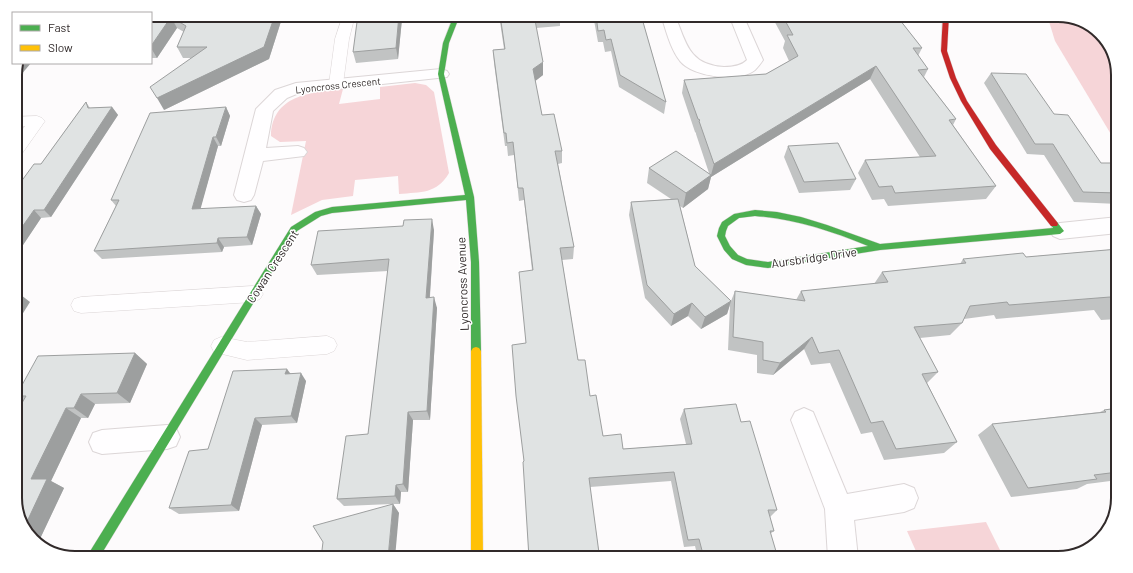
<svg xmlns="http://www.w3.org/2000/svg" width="1133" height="573" font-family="Barlow,sans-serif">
<rect width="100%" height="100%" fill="#fdfbfc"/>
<g fill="#f6d5d8">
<polygon points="1047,15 1058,15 1084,21 1108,42 1118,71 1118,146 1055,41"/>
<path d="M 415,83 L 426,85 L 434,92 L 449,173 C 437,194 421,192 399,194 L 398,176 L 355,180 L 353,196 L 322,200 L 291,215 L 306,141 L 280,142 L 271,136 C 272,95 311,92 343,89 L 339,104 L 380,99 L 380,87 Z"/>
<polygon points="986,522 1004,558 919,558 907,531"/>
</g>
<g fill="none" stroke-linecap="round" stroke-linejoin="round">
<g stroke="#dcd6d7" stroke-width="1">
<g id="lane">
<polygon points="343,15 355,15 349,39 343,84 341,87 336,88 331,87 329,84 335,39"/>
<polygon points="37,116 42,118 45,121 21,155 15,156 15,140 25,126 15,127 15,117"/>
<polygon points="253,286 260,289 263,294 260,299 253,302 81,313 74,311 71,305 74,299 81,297"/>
<polygon points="327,336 334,339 337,345 334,351 327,354 247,360 214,352 211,346 214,340 221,337 247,342"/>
</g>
</g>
<g stroke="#dcd6d7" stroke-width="2">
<g id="street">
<path d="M 661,15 L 675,15 C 686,43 689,65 724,67 C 733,67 741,66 747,60 L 729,15 L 743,15 L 763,60 C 761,63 758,67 755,70 C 739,83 693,77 680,61 C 670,48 666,30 661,15 Z"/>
<polygon points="441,69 447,71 449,74 447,77 299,93 287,98 273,111 266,148 298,146 304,148 307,152 304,156 263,161 254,195 251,200 244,202 237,200 234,195 256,109 275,90 296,83"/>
<polygon points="1118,217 1118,233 1060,239 1053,236 1050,231 1053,226 1060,223"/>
<polygon points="804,408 813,412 847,494 904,484 914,488 918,498 914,508 904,512 854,520 858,558 828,558 825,509 791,420 795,412"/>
<polygon points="167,425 176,428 180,437 176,446 167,449 102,454 93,451 89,442 93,433 102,430"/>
</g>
</g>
<g stroke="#dcd6d7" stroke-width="1">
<g id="fast">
<polygon points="454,15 460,15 449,43 444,74 474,197 479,262 481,351 479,354 476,355 473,354 471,351 471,262 466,200 332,213 321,216 297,231 99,558 87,558 89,553 291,227 315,212 332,207 465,195 438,74 443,43"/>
<path d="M 755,210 L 777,212 L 801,217 L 827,225 L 880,244 L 1053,228 L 1050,224 L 1054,221 L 1057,222 L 1064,231 L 1060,234 L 880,250 L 768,268 L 746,265 L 732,259 L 724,250 L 717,236 L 719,228 L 722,222 L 734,214 ZM 755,216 C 795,219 831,231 868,246 L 768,262 L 747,259 L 738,255 L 730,246 L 725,236 L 726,231 L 728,226 L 739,218 Z"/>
</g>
</g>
<g stroke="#dcd6d7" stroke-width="1">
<polygon id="slow" points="476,347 479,348 481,351 483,558 471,558 471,351 473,348"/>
</g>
<g stroke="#dcd6d7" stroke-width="1">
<polygon id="jam" points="943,15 949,15 947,51 956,78 967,101 996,145 1057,222 1058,224 1057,226 1051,226 990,149 961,101 950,78 941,51"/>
</g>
<use href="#lane" fill="#fffeff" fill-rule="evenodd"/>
<use href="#street" fill="#fffeff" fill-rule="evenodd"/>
<use href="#fast" fill="#4caf50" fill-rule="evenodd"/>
<use href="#slow" fill="#ffc107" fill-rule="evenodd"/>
<use href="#jam" fill="#c62828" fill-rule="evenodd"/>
</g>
<g fill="#c1c3c3">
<polygon points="151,15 283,15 269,59 164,110 191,58 183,58 177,47 184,32 177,28 157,58 151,58"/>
<polygon points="360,15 416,15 416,18 402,19 398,59 356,63 353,52"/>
<polygon points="499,15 560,15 560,26 536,28 543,75 535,81 542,115 562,151 562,163 558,164 574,247 573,259 562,260 578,360 603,436 623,449 686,444 680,419 684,409 741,422 777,510 770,517 774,531 770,534 778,558 698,558 695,546 684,547 671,481 590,487 599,553 598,558 529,558 524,461 526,343 532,270 524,200 519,201 514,155 508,156 507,146 505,146 494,63 493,50 504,49"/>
<polygon points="593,15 641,15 666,102 664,114 619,87 611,51 605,52 603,42 598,42"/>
<polygon points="771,15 896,15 922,48 918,56 928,69 924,77 956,119 953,125 996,186 986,199 888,206 884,199 872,200 858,173 865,160 920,157 870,79 711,177 708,189 683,208 680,206 695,266 731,301 735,291 796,300 801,291 874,284 882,272 960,264 963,259 1026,257 1118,249 1118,319 1101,320 1094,310 996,319 994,315 964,319 962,323 950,335 920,338 938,372 927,383 957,442 944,453 884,460 872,432 861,434 830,363 811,365 804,349 773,375 757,373 757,355 728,350 730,305 727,314 701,329 688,316 671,326 645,298 629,215 631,202 671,199 647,183 649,168 709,173 696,134 696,133 695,132 682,93 684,80 766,74 789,61 783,48 785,41"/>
<polygon points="991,73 1054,114 1101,163 1118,163 1118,204 1074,202 1044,155 1027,154 984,83"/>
<polygon points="86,102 90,108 112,107 118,115 51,217 41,218 15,257 15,190 41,164"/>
<polygon points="226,107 230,116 221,146 218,146 200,209 256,206 261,214 252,245 224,247 222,252 102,259 94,251 116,206 111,200"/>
<polygon points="788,146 856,179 850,190 799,193 784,157"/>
<polygon points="434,230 430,297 437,308 430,420 413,420 408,492 401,492 400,504 393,504 399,513 323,542 392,504 344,506 337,499 368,434 388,271 317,275 311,265"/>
<polygon points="135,353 147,364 130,403 95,404 88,418 81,418 51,481 64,488 38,543 25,532 23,400 16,396"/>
<polygon points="290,373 306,381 297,423 262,425 239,511 179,514 169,508 208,449"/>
<polygon points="1118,408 1118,480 1087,484 1077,489 1011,497 978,435 992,424 1100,412 1104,410"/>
</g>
<g fill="#9d9f9f">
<polygon points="275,15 283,15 269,59 164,110 157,98"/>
<polygon points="399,15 401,15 402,19 398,59 396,48"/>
<polygon points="171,17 177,28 157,58 151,48 151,46"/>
<polygon points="543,62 543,75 534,82 533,69"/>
<polygon points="19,63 31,63 15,82 15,71"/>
<polygon points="876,66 870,79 711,177 708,189 683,208 686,193 711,175 714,164"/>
<polygon points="112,107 118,115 51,217 44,210"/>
<polygon points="226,107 230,116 221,146 216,137"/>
<polygon points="213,137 218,146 198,218 192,209"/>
<polygon points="256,206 261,214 252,245 247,237"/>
<polygon points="34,210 41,218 15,257 15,237"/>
<polygon points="432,219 434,230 429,308 426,298"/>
<polygon points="218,238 224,247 222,252 217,243"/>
<polygon points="21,295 30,302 15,326 15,304"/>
<polygon points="434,297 437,308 430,420 427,411"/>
<polygon points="731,301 727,314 701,329 705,317"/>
<polygon points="692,303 688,316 671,326 674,314"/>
<polygon points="812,337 804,349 773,375 780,363"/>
<polygon points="135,353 147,364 130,403 117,393"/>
<polygon points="287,369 293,377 285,374"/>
<polygon points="301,373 306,381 297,423 291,416"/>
<polygon points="81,394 95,404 88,418 74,408"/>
<polygon points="66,408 81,418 51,481 64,488 38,543 25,532 24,528 31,479"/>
<polygon points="408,412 413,420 408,492 403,484"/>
<polygon points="255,418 262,425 239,511 231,505"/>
<polygon points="396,485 401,492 400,504 395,496"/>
<polygon points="393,504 399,513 395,558 388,558"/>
</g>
<g fill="#e0e3e3" stroke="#9d9f9f">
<polygon points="151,15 275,15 264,47 157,98 150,87 207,47 177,47 186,26 171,17 151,46"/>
<polygon points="360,15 399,15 396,48 353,52 357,22 359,22"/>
<polygon points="500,15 540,15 534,15 543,62 533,69 542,115 554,114 562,151 555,151 574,247 560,248 578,360 585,360 590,396 596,395 603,436 621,434 623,449 692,444 684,409 736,404 741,422 750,421 777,510 768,510 774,531 770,531 778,558 704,558 699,539 688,540 674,472 589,478 599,553 562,558 529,558 523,462 524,461 516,396 512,345 526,343 519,272 533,270 523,188 518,188 513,142 507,143 506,133 504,133 493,50 505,49"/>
<polygon points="596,15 641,15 666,102 620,75 611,39 606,40 604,30 598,31"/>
<polygon points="782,15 896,15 922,48 913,48 928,69 918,70 956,119 949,120 996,186 895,193 892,186 879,187 865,160 936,156 876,66 714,164 699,121 700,120 698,119 684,80 766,74 798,56 787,35 793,35"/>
<polygon points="991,73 1026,74 1054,114 1068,115 1101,163 1118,163 1118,193 1083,192 1053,144 1035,144"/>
<polygon points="86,102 88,108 112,107 44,210 34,210 15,237 15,190 34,164 41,164"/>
<polygon points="226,107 216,137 213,137 192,209 256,206 247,237 218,238 217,243 94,251 119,200 111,200 150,113"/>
<polygon points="838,143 856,179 804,182 788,146"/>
<polygon points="676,151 711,175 686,193 649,168"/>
<polygon points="678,199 695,266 731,301 705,317 692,303 674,314 647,285 631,202"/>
<polygon points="432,219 426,298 434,297 427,411 408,412 403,484 396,485 395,496 337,499 346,436 368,434 389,259 311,265 318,231 403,226 404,220"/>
<polygon points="1118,249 1118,307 1110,297 1009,305 1007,302 970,306 962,323 914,327 938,372 922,374 957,442 896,449 883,421 871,423 839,350 819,353 812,337 780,363 763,360 763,342 733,337 735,291 805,301 801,291 888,282 882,272 966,263 963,259 1023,253 1026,257"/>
<polygon points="15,295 21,295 15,304"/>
<polygon points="135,353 117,393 81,394 74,408 66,408 31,479 47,479 24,528 15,502 15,415 26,396 16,396 38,356"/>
<polygon points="287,369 285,374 301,373 291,416 255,418 231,505 169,508 189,451 208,449 233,371"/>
<polygon points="1118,408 1118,472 1094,475 1097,479 1028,488 992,424 1106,412 1104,410"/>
<polygon points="393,504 388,558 321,558 323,542 313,526"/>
</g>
<g text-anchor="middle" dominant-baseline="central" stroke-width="3" stroke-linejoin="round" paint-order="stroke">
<g font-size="10" fill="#312a2a" stroke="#fff">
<text transform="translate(338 85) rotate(-6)">Lyoncross Crescent</text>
</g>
<g font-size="12" fill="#312a2a" stroke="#fff">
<text transform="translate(814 257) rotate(-8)">Aursbridge Drive</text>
<text transform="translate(272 266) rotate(-57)">Cowan Crescent</text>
<text transform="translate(462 284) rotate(-92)">Lyoncross Avenue</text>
</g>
</g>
<path d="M0 0H1133V573H0ZM75 22H1058A53 53 0 0 1 1111 75V498A53 53 0 0 1 1058 551H75A53 53 0 0 1 22 498V75A53 53 0 0 1 75 22Z" fill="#fff" fill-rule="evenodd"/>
<path fill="none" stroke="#312a2a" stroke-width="2" d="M75 22H1058A53 53 0 0 1 1111 75V498A53 53 0 0 1 1058 551H75A53 53 0 0 1 22 498V75A53 53 0 0 1 75 22Z"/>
<rect x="12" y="12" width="140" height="52" fill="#ffffff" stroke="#adaaaa"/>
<rect x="20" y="25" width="20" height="6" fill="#4caf50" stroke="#adaaaa"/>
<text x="48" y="32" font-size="12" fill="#312a2a">Fast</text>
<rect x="20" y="45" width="20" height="6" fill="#ffc107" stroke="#adaaaa"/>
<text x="48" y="52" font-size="12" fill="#312a2a">Slow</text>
</svg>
